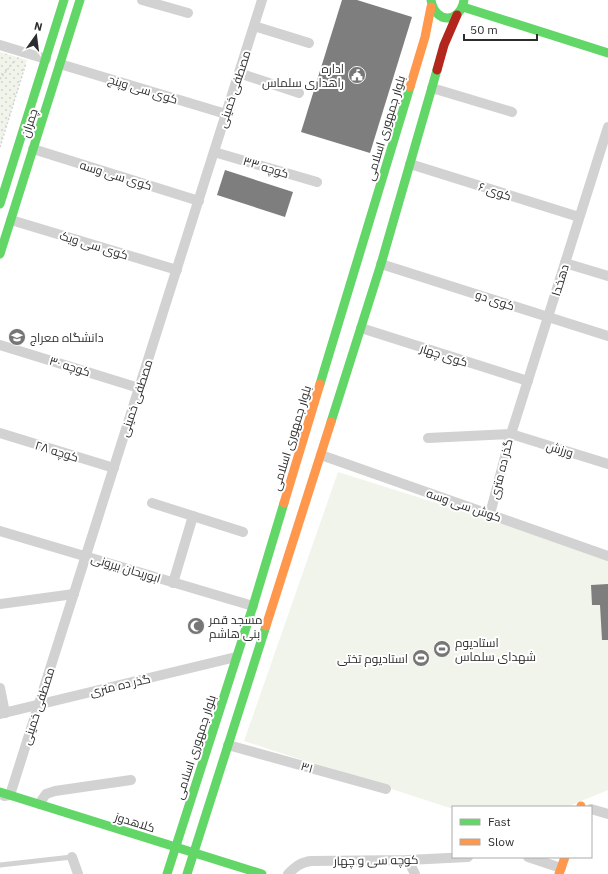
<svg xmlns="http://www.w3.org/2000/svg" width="608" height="874" font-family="'IBM Plex Sans',Cairo,sans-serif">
<defs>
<pattern id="park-dots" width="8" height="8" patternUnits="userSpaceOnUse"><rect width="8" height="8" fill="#f1f4eb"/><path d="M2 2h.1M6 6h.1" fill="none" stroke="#cfd2ca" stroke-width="1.8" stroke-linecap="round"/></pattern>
</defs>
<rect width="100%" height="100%" fill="#fff"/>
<polygon fill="#f1f4eb" points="338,472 608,557 608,790 567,807 453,807 453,809 244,741"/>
<polygon fill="url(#park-dots)" points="0,52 27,60 0,146"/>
<g fill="#7e7e7e">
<polygon points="342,0 357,0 412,17 370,153 301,132"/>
<polygon points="225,170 293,192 285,217 217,195"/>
<polygon points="608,584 608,640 602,640 600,605 592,605 591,585"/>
</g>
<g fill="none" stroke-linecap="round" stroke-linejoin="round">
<g stroke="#d2d2d2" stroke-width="1.5" stroke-dasharray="2 2" stroke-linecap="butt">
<polyline points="0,79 15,60"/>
<polyline points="0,147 26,63"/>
</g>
<polyline stroke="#d2d2d2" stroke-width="5" points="0,865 72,857"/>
<g stroke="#d2d2d2" stroke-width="10">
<polyline points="142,0 188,13"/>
<polyline points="254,26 309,43"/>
<polyline points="0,45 46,59"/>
<polyline points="60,64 226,114"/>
<polyline points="239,73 299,93"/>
<polyline points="432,88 512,112"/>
<polyline points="608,127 511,434 608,464"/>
<polyline points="33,149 199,201"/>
<polyline points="214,152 317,182"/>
<polyline points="410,164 579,217"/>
<polyline points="11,220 177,270"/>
<polyline points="565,263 608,276"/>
<polyline points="381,264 608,336"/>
<polyline points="361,328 528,381"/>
<polyline points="0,345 139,388"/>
<polyline points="0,433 114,468"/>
<polyline points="428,438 511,434 490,514"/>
<polyline points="321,455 608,556"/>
<polyline points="152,503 243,532"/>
<polyline points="0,531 253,606"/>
<polyline points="173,583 193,516"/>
<polyline points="0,604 74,594"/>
<polyline points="0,688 5,713"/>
<polyline points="0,714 236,657"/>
<polyline points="228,745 386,789"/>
<polyline points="4,796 10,795 262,0"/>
<polyline points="39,804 46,794 55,791 131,780"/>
<polyline points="591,809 608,814"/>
<polyline points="72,857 78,874"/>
<polyline points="528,857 561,868"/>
<polyline points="408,860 415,874"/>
<path d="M 288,874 C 295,867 301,862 311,861 L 408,860 L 468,857"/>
</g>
<g stroke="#63d668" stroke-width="9">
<path d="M 431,0 C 435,24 460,24 464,0"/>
<polyline points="463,7 608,53"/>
<polyline points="0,204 64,0"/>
<polyline points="0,254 80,0"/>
<polyline points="320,384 410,87"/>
<polyline points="331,422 381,264 437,70"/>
<polyline points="0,792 262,874"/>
<polyline points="167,874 253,606 284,503"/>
<polyline points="187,874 266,626"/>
</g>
<g stroke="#ff974d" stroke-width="9">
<polyline points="410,87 425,37 431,7"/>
<polyline points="284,503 320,384"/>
<polyline points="266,626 331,422"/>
<polyline points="581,806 581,807"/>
<polyline points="559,874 565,857"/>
</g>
<polyline stroke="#b3261e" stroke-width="9" points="437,70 444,45 457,15"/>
</g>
<defs>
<g id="civic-disc" transform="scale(0.9)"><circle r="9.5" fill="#767676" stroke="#fff"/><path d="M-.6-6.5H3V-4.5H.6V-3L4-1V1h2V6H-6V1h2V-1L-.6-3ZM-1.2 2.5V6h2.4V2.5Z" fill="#fff"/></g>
<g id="university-disc" transform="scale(0.9)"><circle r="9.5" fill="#767676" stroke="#fff"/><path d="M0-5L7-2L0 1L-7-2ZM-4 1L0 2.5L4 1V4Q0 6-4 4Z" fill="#fff"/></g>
<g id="mosque-disc" transform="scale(0.9)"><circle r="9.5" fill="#767676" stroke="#fff"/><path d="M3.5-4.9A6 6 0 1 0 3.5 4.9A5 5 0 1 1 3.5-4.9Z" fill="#fff"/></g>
<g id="stadium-disc" transform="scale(0.9)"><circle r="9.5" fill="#767676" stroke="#fff"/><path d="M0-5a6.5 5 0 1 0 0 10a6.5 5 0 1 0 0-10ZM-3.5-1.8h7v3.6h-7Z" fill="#fff"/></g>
</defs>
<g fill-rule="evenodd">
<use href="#civic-disc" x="357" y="75"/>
<use href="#university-disc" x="17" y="337"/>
<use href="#mosque-disc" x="196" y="626"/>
<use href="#stadium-disc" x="442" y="649"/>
<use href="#stadium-disc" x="421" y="658"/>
</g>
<g text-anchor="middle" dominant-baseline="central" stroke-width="4" stroke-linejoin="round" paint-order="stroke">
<g font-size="12" fill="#2d2d2d" stroke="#fff" text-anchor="start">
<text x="344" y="68" text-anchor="end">اداره<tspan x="344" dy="14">راهداری سلماس</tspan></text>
<text x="30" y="337">دانشگاه معراج</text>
<text x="209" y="619">مسجد قمر<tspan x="209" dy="14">بنی هاشم</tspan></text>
<text x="455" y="642">استادیوم<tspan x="455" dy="14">شهدای سلماس</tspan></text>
<text x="408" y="658" text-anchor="end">استادیوم تختی</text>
</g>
<g font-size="12" fill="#2d2d2d" stroke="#fff">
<text transform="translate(143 89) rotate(17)">کوی سی وپنج</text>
<text transform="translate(234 89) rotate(-72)">مصطفی خمینی</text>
<text transform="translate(29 123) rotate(-72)">چمران</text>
<text transform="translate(385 128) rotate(-73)">بلوار جمهوری اسلامی</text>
<text transform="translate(266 167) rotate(17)">کوچه ۳۳</text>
<text transform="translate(116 175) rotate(17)">کوی سی وسه</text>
<text transform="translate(495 191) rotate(18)">کوی ۶</text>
<text transform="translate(94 245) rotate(17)">کوی سی ویک</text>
<text transform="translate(560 280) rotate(-73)">دهخدا</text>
<text transform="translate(495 300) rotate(18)">کوی دو</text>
<text transform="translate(444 355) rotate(18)">کوی چهار</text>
<text transform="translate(70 366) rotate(17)">کوچه ۳۰</text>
<text transform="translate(136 398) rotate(-72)">مصطفی خمینی</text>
<text transform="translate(291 438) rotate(-73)">بلوار جمهوری اسلامی</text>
<text transform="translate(560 449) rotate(17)">ورزش</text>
<text transform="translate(57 451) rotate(17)">کوچه ۲۸</text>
<text transform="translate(501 469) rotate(-76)">گذر ده متری</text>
<text transform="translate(464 505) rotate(19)">کوش سی وسه</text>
<text transform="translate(126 568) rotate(17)">ابوریحان بیرونی</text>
<text transform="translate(120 685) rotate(-13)">گذر ده متری</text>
<text transform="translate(38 706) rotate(-72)">مصطفی خمینی</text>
<text transform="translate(195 747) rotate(-72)">بلوار جمهوری اسلامی</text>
<text transform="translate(307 767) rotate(16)">۳۱</text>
<text transform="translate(135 822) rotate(17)">کلاهدوز</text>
<text transform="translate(376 860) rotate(-1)">کوچه سی و چهار</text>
</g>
</g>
<rect x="452" y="806" width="140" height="52" fill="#ffffff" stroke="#ababab"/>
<rect x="460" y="819" width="20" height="6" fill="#63d668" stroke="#ababab"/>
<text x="488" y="826" font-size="12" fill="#2d2d2d">Fast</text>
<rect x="460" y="839" width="20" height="6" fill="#ff974d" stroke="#ababab"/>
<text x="488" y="846" font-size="12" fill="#2d2d2d">Slow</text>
<g transform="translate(36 36) rotate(14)" stroke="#ffffff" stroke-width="3" paint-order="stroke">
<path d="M0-3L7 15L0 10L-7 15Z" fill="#2d2d2d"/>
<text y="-6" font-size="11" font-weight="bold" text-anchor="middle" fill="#2d2d2d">N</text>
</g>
<path d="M464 34v6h73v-6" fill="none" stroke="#2d2d2d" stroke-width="2"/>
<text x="470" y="34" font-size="12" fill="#2d2d2d" stroke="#ffffff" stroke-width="3" paint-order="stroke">50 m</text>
</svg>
